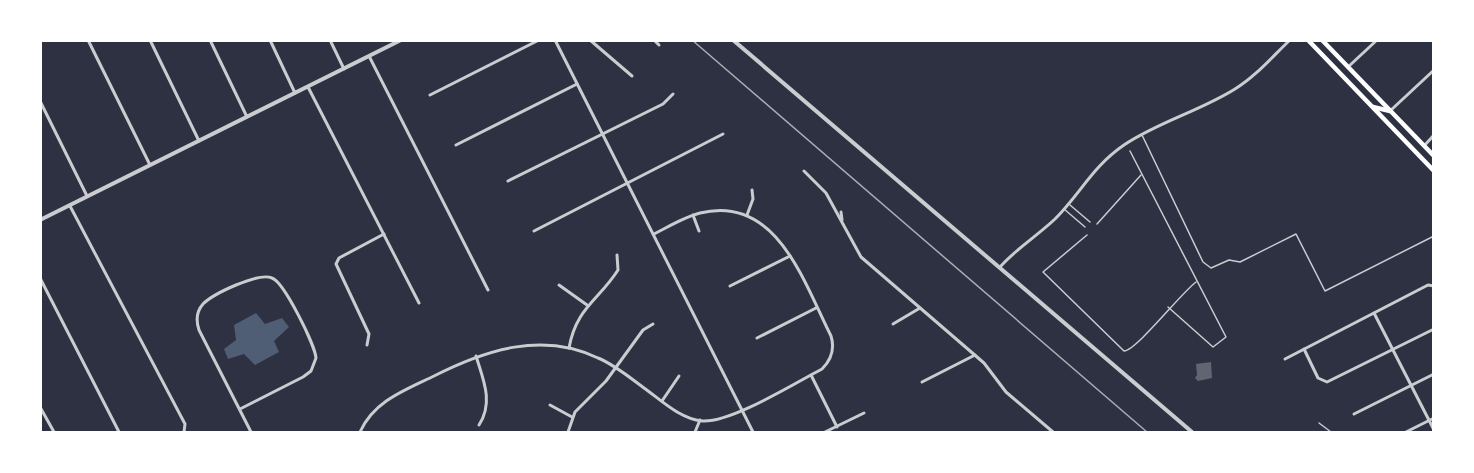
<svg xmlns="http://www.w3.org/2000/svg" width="1474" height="473" font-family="Helvetica,sans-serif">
<rect width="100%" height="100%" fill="#2d3142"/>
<polygon fill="#4f5d75" points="256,313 265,324 282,318 289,327 274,341 279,352 255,365 244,354 228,359 224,349 236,340 234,325"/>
<polygon fill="#626471" points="1211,362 1212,378 1198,381 1195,378 1197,375 1196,364"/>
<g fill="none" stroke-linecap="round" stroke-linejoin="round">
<g stroke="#caccd0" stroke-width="1.5">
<polyline points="1142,135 1203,262 1211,268 1229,260 1240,262 1296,234 1325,291 1434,236"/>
<polyline points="1130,151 1226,337 1213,347 1168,307"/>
<polyline points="1070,205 1090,222"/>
<polyline points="1064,209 1085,227"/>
<polyline points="1097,224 1141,175"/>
<path d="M 1087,235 L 1043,272 L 1124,351 C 1137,350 1180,294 1196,282"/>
<polyline points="1319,423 1331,432"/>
</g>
<g stroke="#caccd0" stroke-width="3">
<polyline points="88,40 150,165"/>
<polyline points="150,40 199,141"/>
<polyline points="210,40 247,117"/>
<polyline points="270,40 295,93"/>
<polyline points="330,40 344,69"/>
<polyline points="555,40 753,432"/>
<polyline points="590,40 632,76"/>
<polyline points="654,40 659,45"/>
<polyline points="369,56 488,290"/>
<polyline points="1348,67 1377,40"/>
<polyline points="308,87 419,303"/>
<polyline points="430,95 539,40"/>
<polyline points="40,101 87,196"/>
<polyline points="1390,111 1434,70"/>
<polyline points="456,145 577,84"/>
<polyline points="1424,146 1434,135"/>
<polyline points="804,171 826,193 861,257 984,363 1006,392 1053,432"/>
<polyline points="508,181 663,104 673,94"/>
<polyline points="70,206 185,424 184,432"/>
<polyline points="841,212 842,220"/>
<polyline points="693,215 699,231"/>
<polyline points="747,215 753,199 752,190"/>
<polyline points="534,231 723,134"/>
<path d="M 1000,267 C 1017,248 1037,236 1055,219 C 1080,194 1093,166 1124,145 C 1158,122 1200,111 1235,89 C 1256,76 1272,57 1290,40"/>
<polyline points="40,278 119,432"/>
<polyline points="559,285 587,305"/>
<polyline points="730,286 790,256"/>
<polyline points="1374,313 1434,430"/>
<polyline points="893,324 920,308"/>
<polyline points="757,338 816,308"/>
<polyline points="367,345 369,334 336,264 339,258 384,234"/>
<path d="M 569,348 C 576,308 599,300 618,270 L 617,255"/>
<polyline points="1304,349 1318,378 1327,382 1434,329"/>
<path d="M 476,356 C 483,379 494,402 479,425"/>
<polyline points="1285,359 1428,285 1434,286"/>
<polyline points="811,375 837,427"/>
<polyline points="922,382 975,355"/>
<polyline points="662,401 679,376"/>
<polyline points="550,405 572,417"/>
<polyline points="40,407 54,432"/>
<path d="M 240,409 L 303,377 L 311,371 L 316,358 C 315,345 284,282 272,278 C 258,272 213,294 203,304 C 196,312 196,321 199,330 L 251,432"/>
<polyline points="1354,414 1434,374"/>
<path d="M 360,432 C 374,401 405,390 434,376 C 485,350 543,331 598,358 C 615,365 629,377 644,388 C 661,400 680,419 702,421 C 731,423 795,383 822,369 C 832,359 835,349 831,336 C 804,283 777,194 700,213 C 684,217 668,227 654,234"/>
<polyline points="568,432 575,412 606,381 643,330 653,324"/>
<polyline points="695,432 700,420"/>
<polyline points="825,432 864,413"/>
<polyline points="1406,432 1434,418"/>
</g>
<g stroke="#caccd0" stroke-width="4">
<polyline points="733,40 1192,432"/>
<polyline points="40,220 401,40"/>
</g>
<g stroke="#fff" stroke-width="4.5">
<polyline points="1308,40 1434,171"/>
<polyline points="1322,40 1434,156"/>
<polyline points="1373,107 1390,111"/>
</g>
<polyline stroke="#abadb3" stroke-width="1.5" points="692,40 1147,432"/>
</g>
<rect width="1474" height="473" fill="none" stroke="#ffffff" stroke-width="84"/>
</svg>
